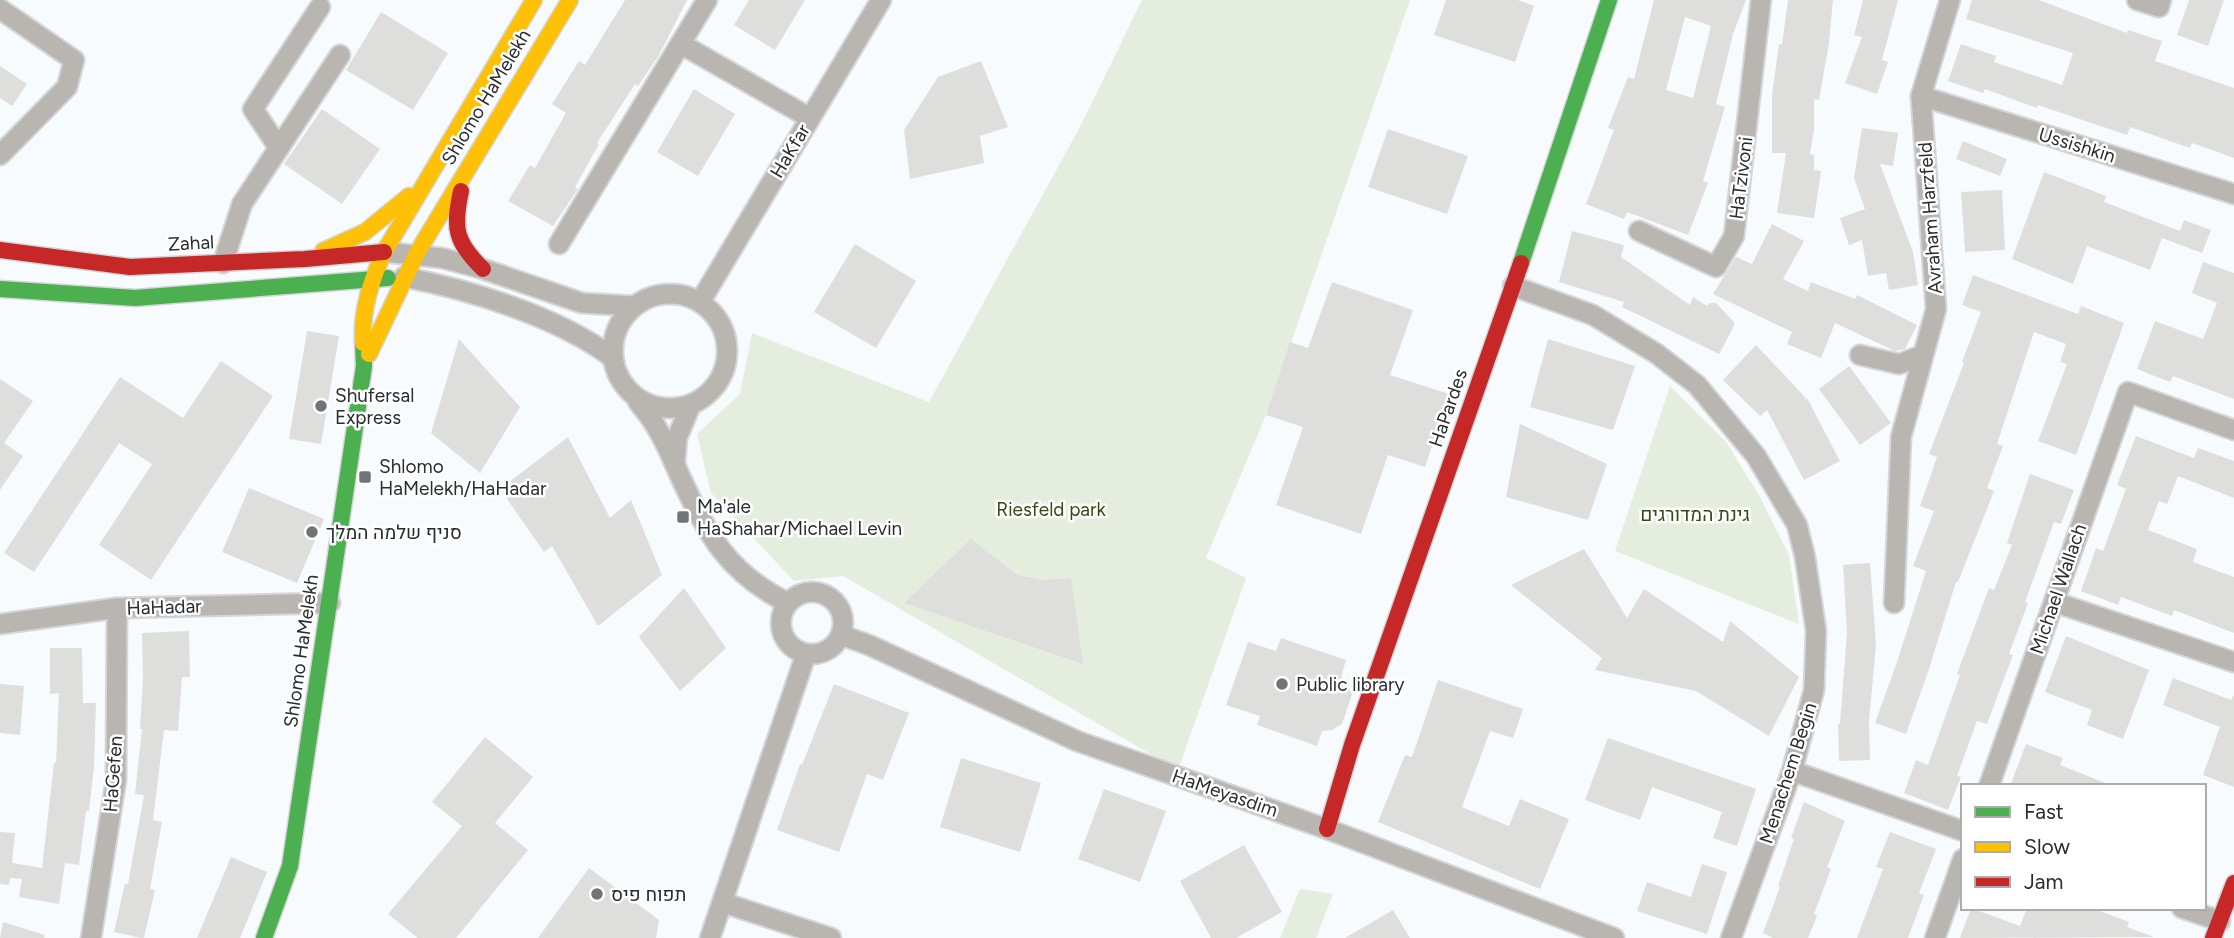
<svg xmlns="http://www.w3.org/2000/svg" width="2234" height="938" font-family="Figtree,Heebo,sans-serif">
<rect width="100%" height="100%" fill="#f8fbfd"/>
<g fill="#e5edde">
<polygon points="1142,0 1410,0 1266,415 1206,558 1246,578 1178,770 843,576 794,581 711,493 697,434 740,394 752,333 929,402 1081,125"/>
<polygon points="1670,386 1726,442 1759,495 1789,555 1799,624 1615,551"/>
<polygon points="1300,889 1333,894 1316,938 1280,938"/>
</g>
<g fill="#dededd" fill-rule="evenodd">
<polygon points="625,0 687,0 659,55 638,86 635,84 597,143 599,144 575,187 578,189 553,226 508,201 530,165 535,168 566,113 552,104 579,61 585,65"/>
<polygon points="749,0 805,0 775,50 734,25"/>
<polygon points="1446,0 1518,0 1534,6 1515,62 1434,35"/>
<path d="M 1654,0 L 1746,0 L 1733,34 L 1716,104 L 1725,107 L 1703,181 L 1708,183 L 1688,235 L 1627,212 L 1624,219 L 1586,204 L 1614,130 L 1608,128 L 1628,77 L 1634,79 ZM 1685,17 L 1711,26 L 1693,98 L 1666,90 Z"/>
<polygon points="1788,0 1833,0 1829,43 1819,100 1814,99 1814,130 1810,154 1814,155 1814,170 1821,171 1814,218 1777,213 1786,153 1772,153 1772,95 1779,44 1782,45"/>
<polygon points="1863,0 1898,0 1882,60 1888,62 1877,94 1845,83 1862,37 1854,35"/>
<polygon points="1972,0 2039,0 2127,33 2128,30 2162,41 2155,61 2234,88 2234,158 2192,143 2190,148 2130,127 2127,135 2038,105 2037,108 1985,89 1983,93 1948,81 1961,44 1996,56 1994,62 2062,85 2073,53 1966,19"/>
<polygon points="2189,0 2224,0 2208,46 2177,35"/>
<polygon points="381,12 448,53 413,110 346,70"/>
<polygon points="981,61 1008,127 980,136 984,163 910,179 904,130 938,77"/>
<polygon points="0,66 27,84 12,106 0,98"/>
<polygon points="694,89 735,114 698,176 657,152"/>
<polygon points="322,109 380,149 342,204 284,164"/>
<polygon points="1862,128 1898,133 1893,166 1880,164 1913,252 1918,285 1889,290 1886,273 1868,276 1862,240 1849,245 1840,218 1865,209 1854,178"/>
<polygon points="1388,129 1468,156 1447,214 1368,187"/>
<polygon points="1963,141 2007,159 2000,176 1956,159"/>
<polygon points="2044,172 2106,196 2104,202 2180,231 2184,220 2211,230 2202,253 2162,238 2150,270 2087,246 2073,284 2012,259"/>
<polygon points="2002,190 2005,250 1965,252 1961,192"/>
<polygon points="1772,224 1804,241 1783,279 1808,291 1811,282 1855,299 1857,295 1917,325 1905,349 1895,351 1835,323 1821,358 1787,344 1792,332 1713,294 1736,257 1752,264"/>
<polygon points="1572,231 1624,245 1621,257 1690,305 1693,297 1707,306 1709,303 1716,303 1734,322 1734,326 1719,354 1622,307 1624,302 1559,282"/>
<polygon points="855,244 916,281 876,348 814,312"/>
<polygon points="2203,262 2234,273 2234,399 2173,376 2170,382 2137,369 2155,321 2203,339 2217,303 2192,293"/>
<polygon points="1973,275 2078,314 2081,306 2124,323 2076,455 2038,441 2067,364 2060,362 2066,344 2034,332 1997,444 2003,446 1987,488 1994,491 1958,582 1956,582 1928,672 1906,734 1875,723 1897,662 1926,571 1913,566 1934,511 1920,506 1937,457 1929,454 1964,363 1962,362 1981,312 1962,305"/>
<polygon points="1332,282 1413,310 1390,375 1449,394 1441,419 1448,421 1440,445 1433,443 1425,467 1388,455 1361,534 1276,505 1303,427 1266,415 1290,342 1308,348"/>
<polygon points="307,331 339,336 321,444 289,439"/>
<polygon points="459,339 520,407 480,473 431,433"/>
<polygon points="1548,339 1635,366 1613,430 1530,407"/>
<polygon points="1756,345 1805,397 1805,400 1807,398 1840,461 1804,480 1767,410 1760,416 1723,380"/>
<polygon points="221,361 273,396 151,580 99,545 152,464 119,443 34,572 4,553 120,377 183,418"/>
<polygon points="1849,366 1891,423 1860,445 1819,389"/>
<polygon points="0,379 33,401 4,443 23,456 0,490"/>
<polygon points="1520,424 1607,464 1588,520 1506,497"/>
<polygon points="2136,436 2194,458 2198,448 2234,461 2234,498 2178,476 2167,504 2159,501 2148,530 2197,549 2193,562 2234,577 2234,633 2174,610 2172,616 2121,597 2118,605 2081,591 2096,548 2103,551 2126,489 2117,485"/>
<polygon points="568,437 610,518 631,500 662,575 598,626 552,546 544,552 500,489"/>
<polygon points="2030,474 2074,490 2061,524 2054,522 2025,602 2028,603 2009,654 2013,655 1987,724 1977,721 1957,776 1961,777 1948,810 1904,793 1916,760 1928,765 1960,675 1957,674 1989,588 1994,590 2012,545 2007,543"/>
<polygon points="249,488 324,519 297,583 222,552"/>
<polygon points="971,539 1017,575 1043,580 1071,578 1083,664 904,603"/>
<polygon points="1584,549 1627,618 1644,589 1723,642 1730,621 1799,677 1769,736 1696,691 1595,670 1602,658 1511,585"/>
<polygon points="1870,563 1876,645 1869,721 1870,760 1839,761 1838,724 1840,724 1847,632 1843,565"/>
<polygon points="684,588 726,648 680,691 639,637"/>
<polygon points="189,631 190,677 182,677 178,731 164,730 153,820 162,822 150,889 155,890 144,938 141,938 114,932 125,883 128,884 144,795 135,794 142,729 140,729 143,679 142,633"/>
<polygon points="2066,636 2149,670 2123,739 2087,725 2092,710 2045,692"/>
<polygon points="1281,638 1346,660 1341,677 1347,683 1352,695 1342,724 1332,730 1322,731 1317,746 1257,725 1260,716 1226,705 1248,642 1276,651"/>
<polygon points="50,648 82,648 83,703 96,703 94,767 89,811 86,811 79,865 65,863 59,904 19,897 22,879 10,878 9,885 0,884 0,832 15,833 12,863 42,868 54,763 56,763 59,693 50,694"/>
<polygon points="2173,678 2231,700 2234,695 2234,787 2203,775 2220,727 2163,705"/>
<polygon points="1438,680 1523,709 1513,738 1490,731 1462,807 1509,826 1520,799 1569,819 1540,889 1378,822 1405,755 1412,757"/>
<polygon points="0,684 24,686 20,735 0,733"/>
<polygon points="834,684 909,713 883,780 867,774 839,852 777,830 800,764 802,765"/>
<polygon points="485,737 533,777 495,823 528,850 456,938 418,938 388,914 462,826 432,802"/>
<polygon points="1608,738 1756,789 1737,846 1713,838 1722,812 1652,787 1640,820 1585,800"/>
<polygon points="2026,744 2063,758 2060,765 2113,786 2010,786"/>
<polygon points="961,758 1041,783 1020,852 940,827"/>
<polygon points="1104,789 1166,811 1140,882 1078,859"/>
<polygon points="1804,802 1845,821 1827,867 1831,869 1814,914 1817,916 1808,938 1773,938 1763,933 1780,887 1778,886 1794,839 1791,838"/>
<polygon points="1890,832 1936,849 1919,893 1924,895 1908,938 1857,938 1883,869 1876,867"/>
<polygon points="1244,845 1282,912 1236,938 1211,938 1180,881"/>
<polygon points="231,857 267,872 240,938 197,938"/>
<polygon points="1702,864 1727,872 1707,934 1637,911 1647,882 1691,897"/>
<polygon points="589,868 659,920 656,938 538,938"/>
<polygon points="1971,908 2020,926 2027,908 2092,908 2129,922 2127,927 2154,937 1960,938"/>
<polygon points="1393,910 1410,938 1345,938"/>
<polygon points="3,922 45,935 44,938 0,938"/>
</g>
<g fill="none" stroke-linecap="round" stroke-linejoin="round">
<g stroke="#d4d6d7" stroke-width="23">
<g id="street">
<polyline points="2137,0 2159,7 2161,0"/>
<polyline points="0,9 74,60 67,87 0,155"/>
<polyline points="681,44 810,118"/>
<polyline points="1921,96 2234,194"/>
<polyline points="279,148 253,109 320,7"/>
<polyline points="1639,231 1716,267 1734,236 1761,0"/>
<polyline points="559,244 707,0"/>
<polyline points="384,252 442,258 483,269 582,303 634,306"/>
<polyline points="223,263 242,204 340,55"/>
<path d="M 404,277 C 471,290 559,317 613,358"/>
<polyline points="1513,286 1593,315 1657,354 1697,385 1756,456 1797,525 1805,557 1816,631 1814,690 1792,771 1731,938"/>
<circle cx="670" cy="351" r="57"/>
<polyline points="700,302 881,0"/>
<polyline points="1860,355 1899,364 1923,355"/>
<path d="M 638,402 C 658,424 668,449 680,476 C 707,535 729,574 788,603"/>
<polyline points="675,462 677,438 691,404"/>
<circle cx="812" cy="623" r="31"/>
<polyline points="2054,602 2234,662"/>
<polyline points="1894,603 1901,437 1936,309 1921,96 1950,0"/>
<polyline points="0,624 117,608 330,603"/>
<polyline points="841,635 869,645 1077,741 1327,829 1614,938"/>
<polyline points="1792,771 1963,831"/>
<polyline points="1989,786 2128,392 2234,430"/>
<polyline points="724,903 831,938"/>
<polyline points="2182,908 2220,921"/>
<polyline points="91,938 116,780 117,608"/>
<polyline points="710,938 806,654"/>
<polyline points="1935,938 1963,859"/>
</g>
</g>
<g stroke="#d4d6d7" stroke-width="19">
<g id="fast">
<polyline points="1521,263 1609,0"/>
<polyline points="0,289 135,298 388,278"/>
<polyline points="264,938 290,866 364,366 363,343"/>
</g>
</g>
<g stroke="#d4d6d7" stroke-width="19">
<g id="slow">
<polyline points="323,251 365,232 409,196"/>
<path d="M 363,343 C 361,311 371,281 384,252 L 534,0"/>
<polyline points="369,354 417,253 570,0"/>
</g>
</g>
<g stroke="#d4d6d7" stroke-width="19">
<g id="jam">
<path d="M 461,191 C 453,228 455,242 483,269"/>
<polyline points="0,250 130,267 305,259 384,252"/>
<polyline points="1327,829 1352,745 1521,263"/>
<polyline points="2213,938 2234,883"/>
</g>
</g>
<use href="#street" stroke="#b9b6b2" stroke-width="19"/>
<use href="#fast" stroke="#4caf50" stroke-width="16"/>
<use href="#slow" stroke="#ffc107" stroke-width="16"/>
<use href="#jam" stroke="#c62828" stroke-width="16"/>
</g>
<g fill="#717477" stroke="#fff" stroke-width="2.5">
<circle cx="321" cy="406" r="7"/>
<rect x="358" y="470" width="14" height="14" rx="3.5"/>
<rect x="676" y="510" width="14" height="14" rx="3.5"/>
<circle cx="312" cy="532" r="7"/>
<circle cx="1282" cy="684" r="7"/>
<circle cx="597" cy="894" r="7"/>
</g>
<g text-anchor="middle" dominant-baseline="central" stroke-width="5" stroke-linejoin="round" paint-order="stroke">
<g font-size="19" fill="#292c2f" stroke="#fff">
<text transform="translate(486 97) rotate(-59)">Shlomo HaMelekh</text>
<text transform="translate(2077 145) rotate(17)">Ussishkin</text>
<text transform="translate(790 151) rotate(-59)">HaKfar</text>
<text transform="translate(1741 178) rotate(-83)">HaTzivoni</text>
<text transform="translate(1930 218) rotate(-94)">Avraham Harzfeld</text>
<text transform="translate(191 243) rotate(-3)">Zahal</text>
<text transform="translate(1448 408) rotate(-71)">HaPardes</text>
<text transform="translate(2058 589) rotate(-71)">Michael Wallach</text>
<text transform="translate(164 607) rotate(-2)">HaHadar</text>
<text transform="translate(301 651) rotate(-82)">Shlomo HaMelekh</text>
<text transform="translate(1788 773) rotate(-72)">Menachem Begin</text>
<text transform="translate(113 774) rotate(-86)">HaGefen</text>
<text transform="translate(1225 793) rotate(19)">HaMeyasdim</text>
</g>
<g font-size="19" fill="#292c2f" stroke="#fff" text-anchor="start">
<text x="335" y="395">Shufersal<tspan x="335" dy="22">Express</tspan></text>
<text x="379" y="466">Shlomo<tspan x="379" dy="22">HaMelekh/HaHadar</tspan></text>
<text x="697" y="506">Ma'ale<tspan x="697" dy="22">HaShahar/Michael Levin</tspan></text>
<text x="326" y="532">סניף שלמה המלך</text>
<text x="1296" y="684">Public library</text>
<text x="611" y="894">תפוח פיס</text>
</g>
<g font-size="19" fill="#364a14" stroke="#fff">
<text x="1051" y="509">Riesfeld park</text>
<text x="1695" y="514">גינת המדורגים</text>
</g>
</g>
<rect x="1961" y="784" width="245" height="126" fill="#ffffff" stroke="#a9abac" stroke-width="2"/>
<rect x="1975" y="807" width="35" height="10" fill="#4caf50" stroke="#a9abac" stroke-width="2"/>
<text x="2024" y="819" font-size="21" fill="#292c2f">Fast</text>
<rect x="1975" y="842" width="35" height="10" fill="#ffc107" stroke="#a9abac" stroke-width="2"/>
<text x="2024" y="854" font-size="21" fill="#292c2f">Slow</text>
<rect x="1975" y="877" width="35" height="10" fill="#c62828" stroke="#a9abac" stroke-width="2"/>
<text x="2024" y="889" font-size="21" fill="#292c2f">Jam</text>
</svg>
